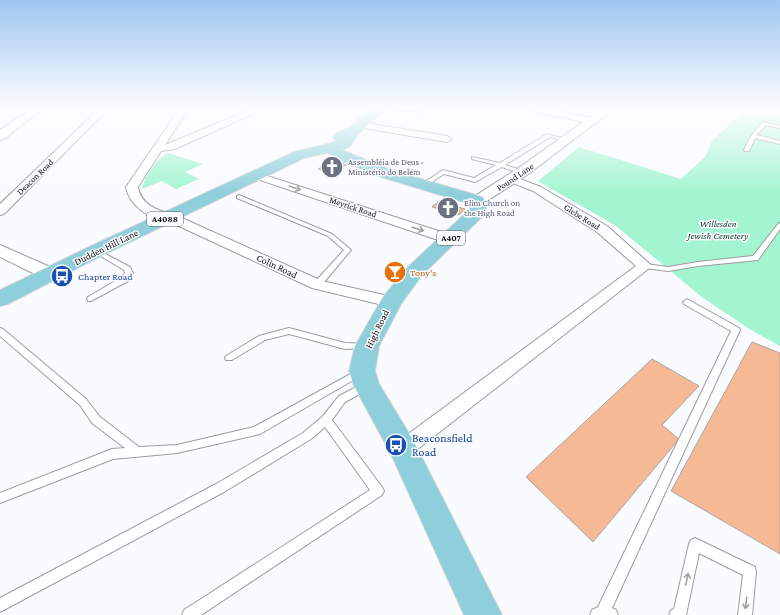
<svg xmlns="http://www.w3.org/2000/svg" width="780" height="615" font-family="'Crimson Pro',serif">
<rect width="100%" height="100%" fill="#fafbff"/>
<g fill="#a3f5d1">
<polygon points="761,108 780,108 780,346 751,330 703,298 616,226 538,181 579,147 681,179 705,157 712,141 744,111 757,114"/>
<path d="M 168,153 L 203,164 L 185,172 L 199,179 L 176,189 L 162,181 L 142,189 C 143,179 158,157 168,153 Z"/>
</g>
<g fill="#f5b996" stroke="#aba7a5">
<polygon points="394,108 415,108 424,109 420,113 392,110"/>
<polygon points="335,160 347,165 328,173 318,169"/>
<polygon points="439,201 465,209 459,215 432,207"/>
<polygon points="752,342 780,353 780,554 671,491"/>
<polygon points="652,359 699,386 662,425 679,439 593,542 526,477"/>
</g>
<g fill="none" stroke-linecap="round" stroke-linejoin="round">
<g stroke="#9b9c9f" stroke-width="2">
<g id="service">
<polygon points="388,108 395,108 395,109 393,110"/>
<polygon points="763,122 780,126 780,128 766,125 756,135 780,141 780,144 755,138 749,151 745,151 744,150 751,136"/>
<polygon points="547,134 569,140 567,141 550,137 505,165 524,171 524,173 520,173 502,167 475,182 444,174 424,187 419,186 443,170 474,178 496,165 472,159 472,157 500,163"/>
<polygon points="239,195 332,234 351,250 320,287 314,287 313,285 314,283 344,250 328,236 237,198 237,196"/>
<polygon points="780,223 780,229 758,260 698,266 668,271 645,268 641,266 645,264 668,267 698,262 753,256 778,224"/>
<polygon points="96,249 130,267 133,273 128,281 91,301 88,301 87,299 88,297 122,277 125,273 124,270 94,252 93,251 94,250"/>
<polygon points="687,299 739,328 740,330 612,608 616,610 618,615 590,615 592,610 598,607 731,331 684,304 683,302"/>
<polygon points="0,328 3,329 86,399 100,417 139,447 177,445 254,427 356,371 362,371 364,373 362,375 260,434 177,453 113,459 0,503 0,493 112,449 125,448 92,423 80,405 0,336"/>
<polygon points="289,328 345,343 367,344 368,346 367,348 345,349 289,334 265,340 232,360 226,360 225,358 226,356 259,336"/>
<polygon points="366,382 369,383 371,386 369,389 345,402 332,420 382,487 384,491 382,495 201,615 182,615 184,610 370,490 325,427 311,439 224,492 0,612 0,598 216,484 303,433 322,417 339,396"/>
<polygon points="695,538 755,567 756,572 752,615 738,615 743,575 699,553 686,615 669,615 671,610 674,609 689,544 691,540"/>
</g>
</g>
<g stroke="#9b9c9f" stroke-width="2">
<g id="minor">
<polygon points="100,108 109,108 4,214 0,215 0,204"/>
<path d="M 180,108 L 189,108 L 165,145 L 254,108 L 266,108 L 175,149 L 161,151 L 138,187 C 141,205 158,211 173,214 L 322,281 L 397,298 L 399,302 L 397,306 L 391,307 L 312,288 L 168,221 C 152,222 128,204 126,187 Z"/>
<polygon points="529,108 546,108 595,119 597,121 592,124 533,111"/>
<polygon points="662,108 671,108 666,112 663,111"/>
<polygon points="360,122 447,136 452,139 447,142 357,127 355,125"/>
<polygon points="258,173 454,236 456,239 454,242 444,242 254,178 252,176 254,174"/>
<polygon points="512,176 541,187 607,226 652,266 410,455 403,458 396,455 392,449 396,443 636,266 597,232 533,191 508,181 506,179 508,177"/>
</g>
</g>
<g stroke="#9b9c9f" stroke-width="2">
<g id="tertiary">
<polygon points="32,108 44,108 4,139 0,140 0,130"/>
<polygon points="603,108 615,108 527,175 482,204 477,206 472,204 469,201 472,198 517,169"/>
<polygon points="0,245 57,270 59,274 57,278 50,280 43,278 0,257"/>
</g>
</g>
<g stroke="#d9d9d9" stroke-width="2">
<polygon id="primary" points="373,108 387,108 358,134 350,146 342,150 391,170 483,197 487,206 484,215 422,275 401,304 379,346 375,371 379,384 413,440 502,615 464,615 391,454 354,386 349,371 355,346 383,297 408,267 470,209 470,204 381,177 346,163 327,153 304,158 103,255 8,304 0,306 0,290 89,247 294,152 339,141 335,140 333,137 335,134 348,128"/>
</g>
<use href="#service" fill="#fff" fill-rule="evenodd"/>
<use href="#minor" fill="#fff" fill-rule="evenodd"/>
<use href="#tertiary" fill="#fff" fill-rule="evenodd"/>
<use href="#primary" fill="#8fcfdb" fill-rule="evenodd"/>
</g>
<defs><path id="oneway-shaft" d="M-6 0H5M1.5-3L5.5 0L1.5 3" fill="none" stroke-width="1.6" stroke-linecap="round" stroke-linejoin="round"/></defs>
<g stroke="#a0a0a1">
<use href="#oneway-shaft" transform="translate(295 188) rotate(18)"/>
<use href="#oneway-shaft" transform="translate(418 229) rotate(18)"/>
<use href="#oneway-shaft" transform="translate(687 579) rotate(-78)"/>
<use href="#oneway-shaft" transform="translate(746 603) rotate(97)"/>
</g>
<linearGradient id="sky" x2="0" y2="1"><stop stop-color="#9ec6f0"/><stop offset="0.56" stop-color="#fdfdff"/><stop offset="1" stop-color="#fdfdff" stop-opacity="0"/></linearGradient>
<rect width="780" height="194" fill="url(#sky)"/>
<defs>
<g id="church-disc" transform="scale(1.15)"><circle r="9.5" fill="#6b7280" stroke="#fafbff"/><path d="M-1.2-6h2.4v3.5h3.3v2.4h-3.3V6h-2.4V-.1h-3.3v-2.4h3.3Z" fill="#fff"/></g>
<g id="bar-disc" transform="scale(1.15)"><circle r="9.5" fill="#e8710a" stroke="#fafbff"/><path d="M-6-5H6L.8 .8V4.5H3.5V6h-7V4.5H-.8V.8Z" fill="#fff"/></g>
<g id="bus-disc" transform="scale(1.15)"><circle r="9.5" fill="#1a4fb4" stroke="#fafbff"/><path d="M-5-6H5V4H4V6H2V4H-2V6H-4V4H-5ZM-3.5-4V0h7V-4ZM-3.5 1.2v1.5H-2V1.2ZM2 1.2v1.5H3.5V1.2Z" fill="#fff"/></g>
</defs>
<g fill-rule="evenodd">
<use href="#church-disc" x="332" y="167"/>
<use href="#church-disc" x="448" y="208"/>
<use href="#bar-disc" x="395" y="272"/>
<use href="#bus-disc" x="62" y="276"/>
<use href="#bus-disc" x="396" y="445"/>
</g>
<g text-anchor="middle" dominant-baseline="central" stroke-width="3" stroke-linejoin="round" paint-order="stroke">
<g font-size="9" fill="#5b616d" stroke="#fafbff" text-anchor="start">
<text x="348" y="162">Assembléia de Deus -<tspan x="348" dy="10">Ministério do Belém</tspan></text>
<text x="464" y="203">Elim Church on<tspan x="464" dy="10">the High Road</tspan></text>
</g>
<g font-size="9" fill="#121213" stroke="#fafbff">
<text transform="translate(35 177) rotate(-44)">Deacon Road</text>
<text transform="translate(515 177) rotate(-34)">Pound Lane</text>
<text transform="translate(353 207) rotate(18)">Meyrick Road</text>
<text transform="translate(582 217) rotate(32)">Glebe Road</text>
</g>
<g fill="#fafbff" stroke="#58585a" stroke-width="1">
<rect x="147" y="212" width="36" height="14" rx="3"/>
<rect x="437" y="231" width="28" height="14" rx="3"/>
</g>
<g font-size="9" font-weight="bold" fill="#121213">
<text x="165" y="219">A4088</text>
<text x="451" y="238">A407</text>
</g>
<g font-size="10" font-style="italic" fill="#143e2e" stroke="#fafbff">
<text x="718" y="223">Willesden<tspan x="718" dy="12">Jewish Cemetery</tspan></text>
</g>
<g font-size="10" fill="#121213" stroke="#fafbff">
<text transform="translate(106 247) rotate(-26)">Dudden Hill Lane</text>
<text transform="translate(277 266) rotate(25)">Colin Road</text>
<text transform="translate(377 329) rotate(-64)">High Road</text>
</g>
<g font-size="10" fill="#c56008" stroke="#fafbff" text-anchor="start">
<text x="410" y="272">Tony's</text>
</g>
<g font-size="10" fill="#164399" stroke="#fafbff" text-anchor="start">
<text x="78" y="276">Chapter Road</text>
</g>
<g font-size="12" fill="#164399" stroke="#fafbff" text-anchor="start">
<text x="412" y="438">Beaconsfield<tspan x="412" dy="14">Road</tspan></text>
</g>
</g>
</svg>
